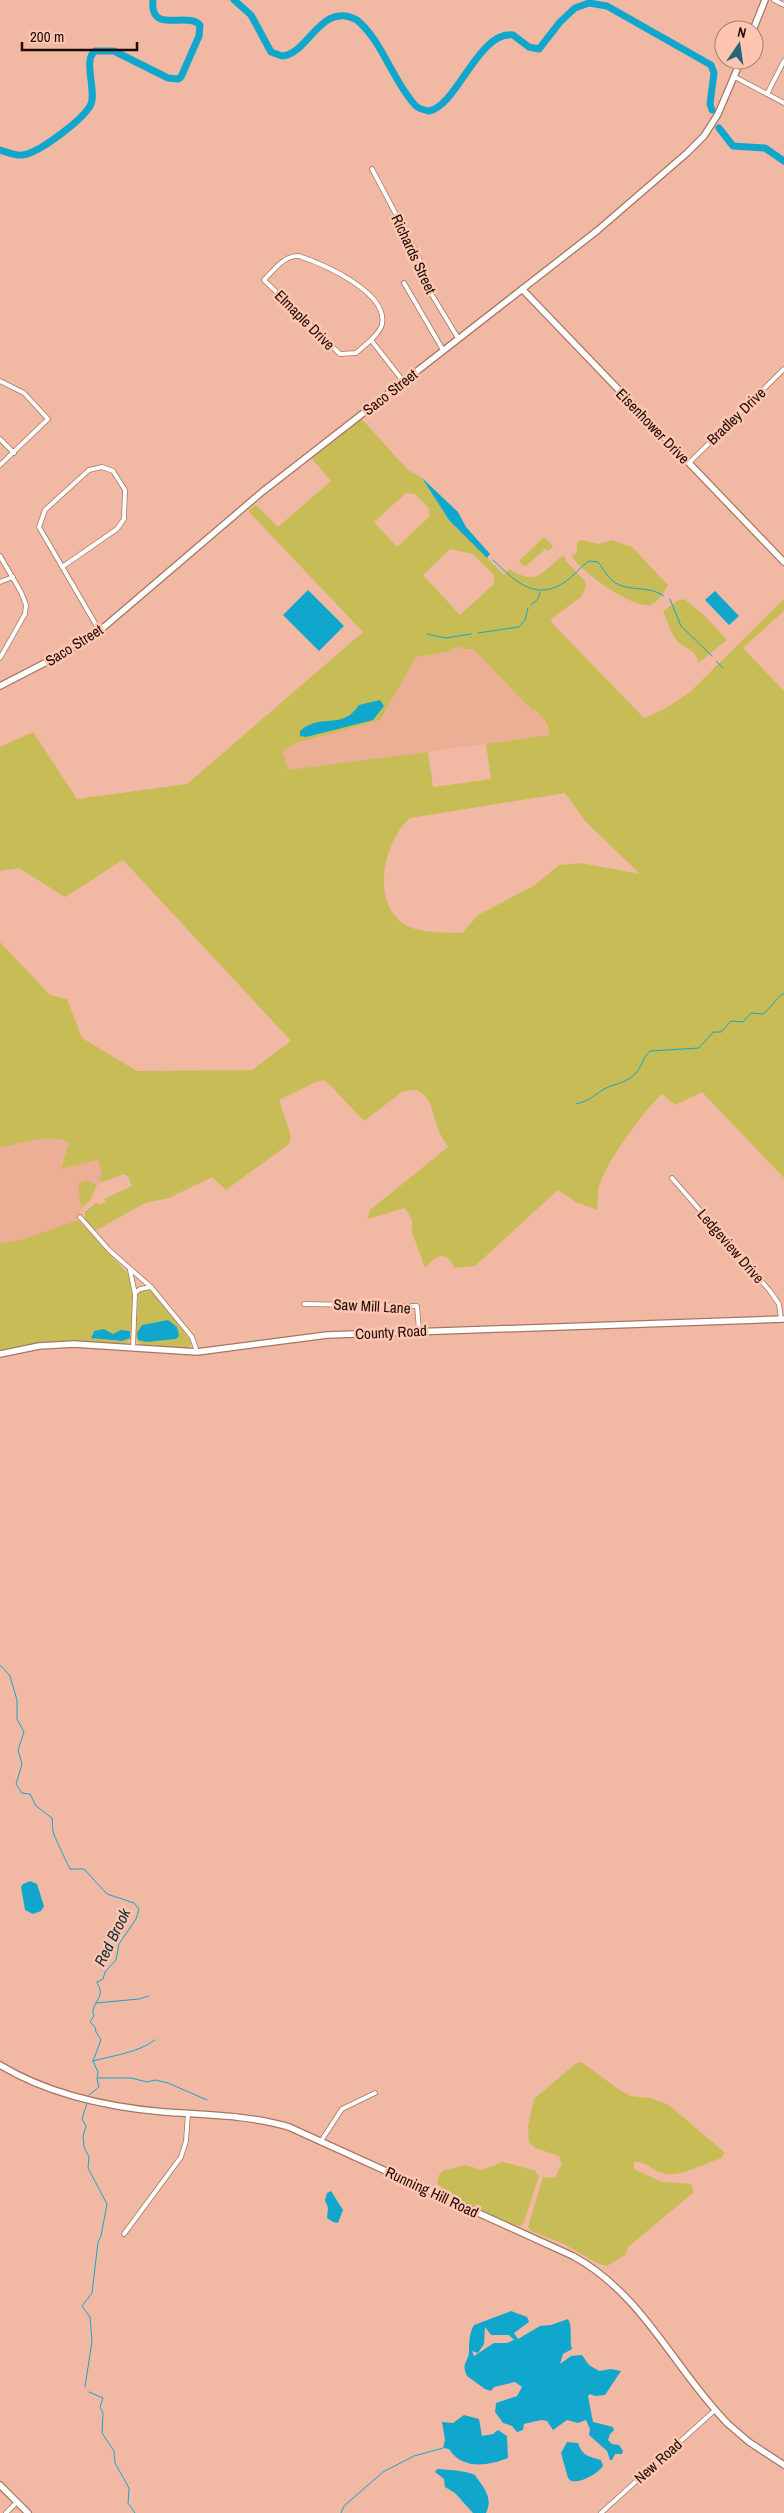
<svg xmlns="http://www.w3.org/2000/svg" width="784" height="2513" font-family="'Archivo Narrow',sans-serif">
<rect width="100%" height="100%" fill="#f1b9a4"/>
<g fill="#edae96">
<polygon points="462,647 462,649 473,649 532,710 535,709 544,719 550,735 288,771 283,751 419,655 453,650 452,648"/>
<polygon points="38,1139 54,1138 69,1141 61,1168 98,1160 102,1173 99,1180 103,1182 97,1185 87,1180 79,1183 81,1209 78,1220 21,1240 0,1243 0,1147"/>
</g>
<g fill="#c8bc56" fill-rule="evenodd">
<path d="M 359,416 L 408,470 L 422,478 L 449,520 L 504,575 L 509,569 C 539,587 540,572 564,555 L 566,561 L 585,581 L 586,587 L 581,597 L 551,619 L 552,623 L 644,718 L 664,709 L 689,693 L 784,599 L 784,611 L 743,648 L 784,691 L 784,1178 L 702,1092 L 675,1105 L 662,1094 C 642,1113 610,1157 600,1183 C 597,1191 598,1201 597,1210 L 576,1202 L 558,1190 L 475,1266 L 455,1268 C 444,1250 438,1254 425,1268 L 412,1232 L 412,1220 L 405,1208 L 367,1219 L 370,1210 L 448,1147 C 445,1142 440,1135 438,1129 C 432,1113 430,1082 402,1092 L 364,1121 L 330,1085 L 323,1080 L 316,1082 L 279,1100 L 291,1136 L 289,1144 L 226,1190 L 212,1177 L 169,1198 L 145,1203 L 95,1231 L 85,1219 L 85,1212 L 97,1202 L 99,1205 L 106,1202 L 104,1199 L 132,1186 L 128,1177 L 124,1174 L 103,1182 L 99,1180 L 102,1173 L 98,1160 L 61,1169 L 69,1142 C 46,1133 23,1144 0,1147 L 0,942 L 50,995 L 67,999 L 82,1038 L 137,1071 L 252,1070 L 291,1041 L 123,860 L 65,897 L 19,868 L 0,871 L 0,747 L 33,732 L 77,799 L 187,784 L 363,632 L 248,511 L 256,505 L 278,527 L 331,481 L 309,455 ZM 406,493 L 415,494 L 429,508 L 429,517 L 397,547 L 374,522 ZM 450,549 L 473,554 L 494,575 L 494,584 L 460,615 L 423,575 ZM 461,647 L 462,649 L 473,649 L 532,710 L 535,709 C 543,718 549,723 549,735 L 486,744 L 491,779 L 433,787 L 428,752 L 288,770 L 283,751 L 296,743 L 380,720 L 416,657 L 453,651 L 452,648 ZM 565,793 L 586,822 L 640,874 L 581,863 L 559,865 L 535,885 L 478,915 L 462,933 C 444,932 420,934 404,924 C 370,901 384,841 410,818 Z"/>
<polygon points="544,537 553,546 548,551 545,549 525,567 519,561"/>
<path d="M 580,540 L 599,544 L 612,540 L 632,547 L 668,585 C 663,593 659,601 651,605 C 635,610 579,571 572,556 L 577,553 L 577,543 Z"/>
<path d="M 684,599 L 703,614 L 727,640 L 698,663 C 696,648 685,650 677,641 C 672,634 666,619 663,611 L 677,601 Z"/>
<polygon points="87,1180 97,1185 91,1199 81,1209 78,1183"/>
<path d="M 78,1220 L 129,1275 L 133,1302 L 131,1339 L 124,1345 C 81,1340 42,1342 0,1350 L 0,1243 L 21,1240 ZM 107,1330 L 113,1334 L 129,1330 L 131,1334 L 117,1341 L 91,1337 L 93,1331 Z"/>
<polygon points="147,1289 152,1292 190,1340 191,1344 188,1349 145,1346 138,1342 136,1337 138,1297 139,1293"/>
<path d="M 581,2062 L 621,2091 L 631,2096 L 650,2098 L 669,2105 L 724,2152 L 722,2158 C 705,2163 684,2176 666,2174 C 655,2173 645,2160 634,2162 L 634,2169 L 662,2182 L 691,2184 L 694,2192 L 628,2247 L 625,2255 L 607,2266 L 599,2264 L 564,2244 L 531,2231 L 528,2227 L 543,2177 L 555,2178 L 562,2164 L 559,2156 L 535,2148 L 529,2142 L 528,2126 L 534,2099 L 575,2064 Z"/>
<path d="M 503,2162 L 534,2170 L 539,2176 L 524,2222 L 520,2226 C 504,2223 443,2196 437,2182 L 439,2175 L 443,2171 L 465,2165 L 482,2170 Z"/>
</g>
<g fill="#11a7cd" fill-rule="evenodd">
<polygon points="422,478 458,512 466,527 490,554 487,558 449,520"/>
<polygon points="308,590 344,626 319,651 283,615"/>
<polygon points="715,591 739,616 729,625 705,600"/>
<path d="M 380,700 L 384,706 L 373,720 L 306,737 L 300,736 L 300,731 C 322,712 342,731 359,705 Z"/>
<polygon points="168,1320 177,1327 179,1336 176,1339 146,1342 138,1340 137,1333 142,1325"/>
<polygon points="104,1329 113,1334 121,1330 130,1331 130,1338 122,1341 91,1338 94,1331"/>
<polygon points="30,1881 37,1884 44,1906 41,1911 33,1914 25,1910 21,1887 23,1884"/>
<polygon points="331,2191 343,2210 338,2223 333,2222 327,2218 328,2208 325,2200 327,2193"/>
<path d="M 511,2311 L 527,2317 L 529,2322 L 514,2333 L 518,2339 L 540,2326 L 551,2325 L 568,2319 C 573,2327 569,2340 572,2349 L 563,2354 L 560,2364 L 571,2356 L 582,2355 L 589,2365 L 599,2371 L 611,2369 L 621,2371 L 605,2395 L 595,2396 L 590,2394 L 588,2396 L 593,2422 L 613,2427 L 614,2430 L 610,2434 L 608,2440 L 612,2444 L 619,2445 L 623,2451 L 622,2454 L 615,2454 L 612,2460 L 610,2460 L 607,2451 L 589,2435 L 590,2429 L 586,2420 L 578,2423 L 567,2420 L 553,2430 L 547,2421 L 541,2420 L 524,2424 L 523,2430 L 517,2432 L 512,2426 L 503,2423 L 495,2412 L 496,2403 L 517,2396 L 522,2387 L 515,2382 L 494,2387 L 491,2391 L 485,2389 L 467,2376 C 461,2364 468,2362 469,2352 C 469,2344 469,2333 474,2325 ZM 485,2327 L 491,2335 L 509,2335 L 514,2340 L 507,2343 L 494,2343 L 474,2356 L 472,2351 L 478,2353 L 484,2344 Z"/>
<path d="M 464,2415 L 479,2419 L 482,2436 L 493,2434 L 498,2430 L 507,2436 L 508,2458 C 488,2466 462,2470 449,2449 L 443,2448 L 445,2440 L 442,2422 L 453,2423 Z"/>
<path d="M 567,2442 L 578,2443 C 583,2457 589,2456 601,2460 L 603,2466 C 597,2474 582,2483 571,2481 L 568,2478 L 561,2453 Z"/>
<path d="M 437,2469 C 449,2470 463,2470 475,2475 C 483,2487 494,2498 486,2513 L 473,2513 L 455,2493 L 445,2487 L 444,2479 L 435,2472 Z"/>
</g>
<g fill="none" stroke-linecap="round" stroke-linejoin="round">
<g stroke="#11a7cd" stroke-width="1">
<path d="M 493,560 C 515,581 535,602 565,582 C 574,576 580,567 589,561 L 598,562 C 604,570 609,580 619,585 C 635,591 650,586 664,596"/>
<polyline points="670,599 681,626 712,656"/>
<polyline points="531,605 538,599 540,592"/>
<polyline points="478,633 519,627 525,620 528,608"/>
<polyline points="427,634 446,638 471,634"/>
<polyline points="716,661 723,668"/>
<path d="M 576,1104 C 594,1100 598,1090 611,1086 C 620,1083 628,1081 635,1074 C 642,1067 643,1057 650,1051 L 699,1048 L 713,1032 L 721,1032 L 731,1021 L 743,1022 L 751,1013 L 763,1014 C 771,1008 775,999 784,993"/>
<path d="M 0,1665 L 10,1676 L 17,1700 L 17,1719 L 24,1732 L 18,1750 L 22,1764 L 16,1784 L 22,1793 L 30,1794 L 36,1806 L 52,1818 C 53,1823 52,1826 53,1831 C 53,1834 67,1863 70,1869 L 84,1869 L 107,1894 L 134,1903 L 139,1909 L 136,1919 L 119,1944 L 116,1960 L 105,1972 L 103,1979 L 97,1982 C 97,1984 99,1986 100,1989 C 103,1999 89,2006 94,2016 L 90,2022 L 95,2027 L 96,2032 L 101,2040 L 93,2061 L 98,2072 L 97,2079 L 99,2087 L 89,2095"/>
<polyline points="96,2003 139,1999 149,1996"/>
<path d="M 93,2061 C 115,2055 137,2053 155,2040"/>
<polyline points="98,2078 131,2078 147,2082 155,2080 168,2083 207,2100"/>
<polyline points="85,2387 92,2341 90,2317 82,2306 92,2293 98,2242 101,2236 107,2204 88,2168 89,2157 84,2147 83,2136 86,2126 82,2119 87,2103"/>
<polyline points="89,2392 103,2398 100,2407 103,2413 102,2433 114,2451 115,2463 129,2488 128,2503 135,2513"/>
<polyline points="341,2513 344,2506 383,2472 414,2456 443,2448"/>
</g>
<g stroke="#11a7cd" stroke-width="7">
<path d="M 234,0 L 251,15 L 271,52 L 282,56 C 308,55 321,0 357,20 C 383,42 392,80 415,105 C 418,109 424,110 429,111 C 457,106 478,31 513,35 L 529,47 L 539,49 L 560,22 L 575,8 L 589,3 L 607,6 L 711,65 L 714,73 L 710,104 L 712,110"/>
<polyline points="719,128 733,146 765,148 784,161"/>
<path d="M 0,150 C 7,152 15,156 22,155 C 38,154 82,120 90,106 C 98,94 82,60 95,51 L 114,51 L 168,78 L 178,79 L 181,77 L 199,36 L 200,25 C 188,11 149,35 153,0"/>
</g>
<g stroke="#a77560" stroke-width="5.5">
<g id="street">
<polyline points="774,0 784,5"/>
<polyline points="735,77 784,103"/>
<polyline points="767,94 784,61"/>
<polyline points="372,169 419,258 429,290 458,338"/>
<polyline points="404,283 443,350"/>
<path d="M 371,340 L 356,353 L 340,354 L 264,280 C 274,270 284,255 299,256 C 323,264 388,292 382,324 C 381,331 375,335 371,340 L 403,381"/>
<polyline points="0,381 24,393 48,419 0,465"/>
<polyline points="0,439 14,453"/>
<polyline points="689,463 784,369"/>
<polyline points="0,556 21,592 26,605 25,614 0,658"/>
<polyline points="62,567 117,529 124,519 125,490 113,471 102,467 89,470 45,510 39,527 99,630"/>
<polyline points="0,582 13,577"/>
<polyline points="672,1178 770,1291 779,1304 781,1319"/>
<polyline points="80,1217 109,1250 151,1287 192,1337 197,1352"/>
<polyline points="130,1270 135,1294 133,1348"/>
<polyline points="135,1293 140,1289 151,1287"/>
<polyline points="304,1304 417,1306 419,1330"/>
<polyline points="321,2141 342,2109 375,2093"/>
<polyline points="124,2234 181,2157 186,2141 188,2113"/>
<polyline points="6,2513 17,2502"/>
<polyline points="601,2513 715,2410"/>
</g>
</g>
<g stroke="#a77560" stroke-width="8">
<g id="secondary">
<polyline points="753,30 765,0"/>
<polyline points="522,289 784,562"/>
<polyline points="0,686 66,652 104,627 262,492 598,230 687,153 704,136 718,114 741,60"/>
<polyline points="0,1354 39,1346 74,1344 197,1352 327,1335 784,1319"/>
<path d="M 0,2065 C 48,2094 108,2107 164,2112 C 206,2115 248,2115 289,2127 L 573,2256 C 643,2294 674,2369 728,2424 L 749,2442 L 784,2465"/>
<polyline points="0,2485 28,2513"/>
</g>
</g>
<use href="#street" stroke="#fff" stroke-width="4"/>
<use href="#secondary" stroke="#fff" stroke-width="5.5"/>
</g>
<g text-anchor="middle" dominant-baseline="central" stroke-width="5" stroke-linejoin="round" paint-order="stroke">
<g font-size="15" fill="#1e0b05" stroke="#fec6b0">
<text transform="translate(414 254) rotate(65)">Richards Street</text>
<text transform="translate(305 320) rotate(45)">Elmaple Drive</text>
<text transform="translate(390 392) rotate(-38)">Saco Street</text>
<text transform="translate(736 416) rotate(-44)">Bradley Drive</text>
<text transform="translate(653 426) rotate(46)">Eisenhower Drive</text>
<text transform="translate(74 645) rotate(-32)">Saco Street</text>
<text transform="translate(731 1246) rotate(49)">Ledgeview Drive</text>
<text transform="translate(372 1306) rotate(3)">Saw Mill Lane</text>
<text transform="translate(391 1332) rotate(-3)">County Road</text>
<text transform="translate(432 2192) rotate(25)">Running Hill Road</text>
<text transform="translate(658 2461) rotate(-42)">New Road</text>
</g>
<g font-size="16" font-style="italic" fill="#122d36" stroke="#fec6b0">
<text transform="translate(112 1937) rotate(-64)">Red Brook</text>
</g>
</g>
<g transform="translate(739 45) rotate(13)"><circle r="24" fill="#fec6b0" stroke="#a47b6c"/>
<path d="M0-4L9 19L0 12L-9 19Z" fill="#25667a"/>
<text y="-8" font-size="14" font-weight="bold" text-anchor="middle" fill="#1e0b05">N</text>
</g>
<path d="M22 42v8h115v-8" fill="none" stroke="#1e0b05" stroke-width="2.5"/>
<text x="30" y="42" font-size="15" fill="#1e0b05" stroke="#fec6b0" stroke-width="4" paint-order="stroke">200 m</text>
</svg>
